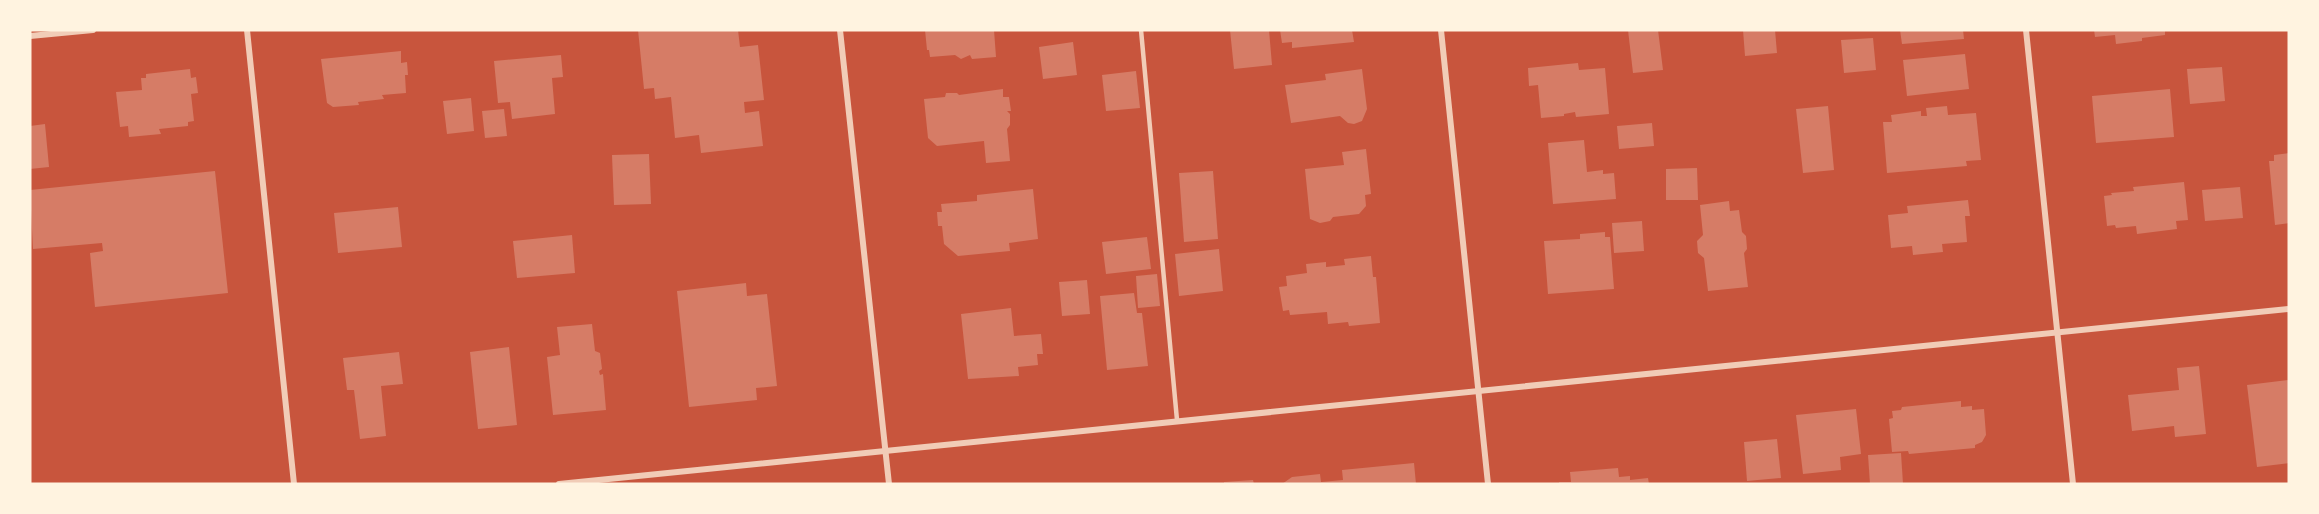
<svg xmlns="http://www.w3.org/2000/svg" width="2319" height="514" font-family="Ubuntu,sans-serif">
<rect width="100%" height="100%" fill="#c8553d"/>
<g fill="#d67c66">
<polygon points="638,30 738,30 740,47 758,45 764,100 744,102 745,113 759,111 763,146 701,153 699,135 675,138 671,97 655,99 654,88 644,89"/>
<polygon points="925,30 994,30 996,57 972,59 970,55 961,59 955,55 930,57 929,50 927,50"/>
<polygon points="1230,30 1269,30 1272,65 1234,69"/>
<polygon points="1280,30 1352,30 1354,42 1292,48 1292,42 1282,43"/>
<polygon points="1628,30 1658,30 1663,70 1633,73"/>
<polygon points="1743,30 1775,30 1777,53 1745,56"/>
<polygon points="1900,30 1963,30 1964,39 1902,44"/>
<polygon points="2094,30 2165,30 2165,35 2142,38 2142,41 2116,44 2115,35 2095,37"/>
<polygon points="1873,38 1876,70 1844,73 1841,40"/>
<polygon points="1073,42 1077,75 1043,79 1039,47"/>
<polygon points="401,51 401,63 407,62 408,75 405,75 406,93 382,95 384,99 358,102 359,105 333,107 327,103 321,59"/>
<polygon points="1965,54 1969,89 1907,96 1903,60"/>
<polygon points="561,55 563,77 552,78 555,114 512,119 510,102 498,103 494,61"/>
<polygon points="1578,63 1579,70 1605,68 1609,114 1576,117 1575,112 1564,114 1564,116 1541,118 1538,85 1529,86 1528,68"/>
<polygon points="2222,67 2225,101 2190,104 2187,69"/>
<polygon points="190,69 191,78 196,77 198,93 191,94 194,121 188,122 188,126 159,129 161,134 129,137 128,126 120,127 116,92 142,90 141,78 146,78 146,74"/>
<polygon points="1362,69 1367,109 1362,121 1354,124 1348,123 1340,116 1291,123 1285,85 1326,80 1325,74"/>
<polygon points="1136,71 1140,108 1106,111 1102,75"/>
<polygon points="1003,89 1003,97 1009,97 1011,111 1007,111 1010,114 1010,125 1007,129 1010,161 986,163 984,141 937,146 928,138 924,99 945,97 946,93 957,93 959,95"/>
<polygon points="2170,89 2174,137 2096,143 2092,96"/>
<polygon points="471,98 474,131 447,134 443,101"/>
<polygon points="1828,106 1834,170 1803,173 1796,109"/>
<polygon points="1947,106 1948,115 1976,113 1981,160 1966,161 1967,166 1887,173 1883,122 1892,122 1891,115 1921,111 1921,116 1927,116 1926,108"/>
<polygon points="504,109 507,136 485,138 482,111"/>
<polygon points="1652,123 1654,146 1619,149 1617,126"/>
<polygon points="45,124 49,167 30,169 30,126"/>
<polygon points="1584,140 1587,172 1603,170 1603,174 1614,173 1616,199 1553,204 1548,143"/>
<polygon points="1366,149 1371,194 1365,195 1366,206 1359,214 1333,217 1330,221 1320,223 1310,219 1305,169 1344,165 1342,152"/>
<polygon points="2289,153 2289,223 2275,225 2269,161 2274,161 2274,155"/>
<polygon points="649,154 651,204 614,205 612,155"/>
<polygon points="1697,168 1698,200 1666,200 1666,169"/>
<polygon points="215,171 228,293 95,307 90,253 103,251 102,243 33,249 30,190"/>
<polygon points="1213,171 1218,239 1184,242 1179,173"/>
<polygon points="2184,182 2188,220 2176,221 2177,229 2137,234 2136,226 2116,228 2115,225 2107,226 2104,196 2112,195 2111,193 2134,191 2133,187"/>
<polygon points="2240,187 2243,218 2205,221 2202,190"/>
<polygon points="1033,189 1038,239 1009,243 1010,251 958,256 944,244 942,226 938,226 937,212 942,212 941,204 977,201 977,195"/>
<polygon points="1968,200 1970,216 1965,216 1967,242 1942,244 1943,252 1913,255 1912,246 1891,248 1888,215 1908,213 1907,206"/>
<polygon points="1729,201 1730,211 1739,210 1742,232 1746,236 1747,249 1744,253 1748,287 1708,291 1704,258 1698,253 1697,241 1703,235 1700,205"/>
<polygon points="398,207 402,247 338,253 334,213"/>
<polygon points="1642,221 1644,251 1614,253 1612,223"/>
<polygon points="1605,232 1605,237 1610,237 1614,289 1548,294 1544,241 1580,239 1580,234"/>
<polygon points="572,235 575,273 517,278 513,241"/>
<polygon points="1147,237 1151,269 1106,274 1102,242"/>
<polygon points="1219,249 1223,291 1179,296 1175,254"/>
<polygon points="1371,256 1373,277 1376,277 1380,323 1349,326 1348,322 1328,324 1327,312 1290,315 1289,310 1283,311 1279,287 1287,286 1286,276 1307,273 1306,264 1326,262 1326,267 1345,265 1344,259"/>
<polygon points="1157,274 1160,306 1138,308 1136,276"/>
<polygon points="1087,280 1090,314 1062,316 1059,282"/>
<polygon points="746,283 747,296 767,294 777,386 756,388 757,400 689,407 677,291"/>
<polygon points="1134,293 1137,313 1142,313 1148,366 1107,370 1100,296"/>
<polygon points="1011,308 1014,336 1041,334 1043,354 1037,354 1038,365 1018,367 1019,376 968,379 961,314"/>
<polygon points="592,324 595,351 600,353 602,369 599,371 600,375 603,374 606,410 553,415 547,357 560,355 557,327"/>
<polygon points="509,347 517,425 478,429 470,352"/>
<polygon points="399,352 403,384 381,386 386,436 360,439 354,390 347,390 343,358"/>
<polygon points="2199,366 2206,434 2175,437 2174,426 2132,431 2128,395 2179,390 2177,368"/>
<polygon points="2289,380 2289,463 2257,467 2247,385"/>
<polygon points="1961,401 1961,407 1972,406 1972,410 1984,409 1986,435 1982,442 1975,445 1975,448 1909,454 1908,451 1892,452 1889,419 1893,418 1892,411 1901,410 1902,407"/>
<polygon points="1856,409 1861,454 1840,457 1841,470 1803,474 1796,415"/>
<polygon points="1777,439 1781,478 1747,481 1744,442"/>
<polygon points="1901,453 1903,484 1870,484 1868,455"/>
<polygon points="1414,463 1416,484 1282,484 1292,477 1320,474 1321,482 1343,480 1342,470"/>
<polygon points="1618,468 1619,477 1630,476 1630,480 1648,478 1649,484 1559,484 1559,482 1571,482 1570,472"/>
<polygon points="1253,480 1254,484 1224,484 1224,482"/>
</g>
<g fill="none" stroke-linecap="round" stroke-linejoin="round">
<polyline stroke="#f1ccb7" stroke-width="4.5" points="1141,30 1177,420"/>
<g stroke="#f1ccb7" stroke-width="6">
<polyline points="247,30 294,484"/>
<polyline points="840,30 889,484"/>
<polyline points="1441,30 1488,484"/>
<polyline points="2026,30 2073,484"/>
<polyline points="30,36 93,30"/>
<polyline points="559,484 2289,309"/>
</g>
</g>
<rect width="2319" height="514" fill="none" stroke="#fff3e0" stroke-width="63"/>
</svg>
